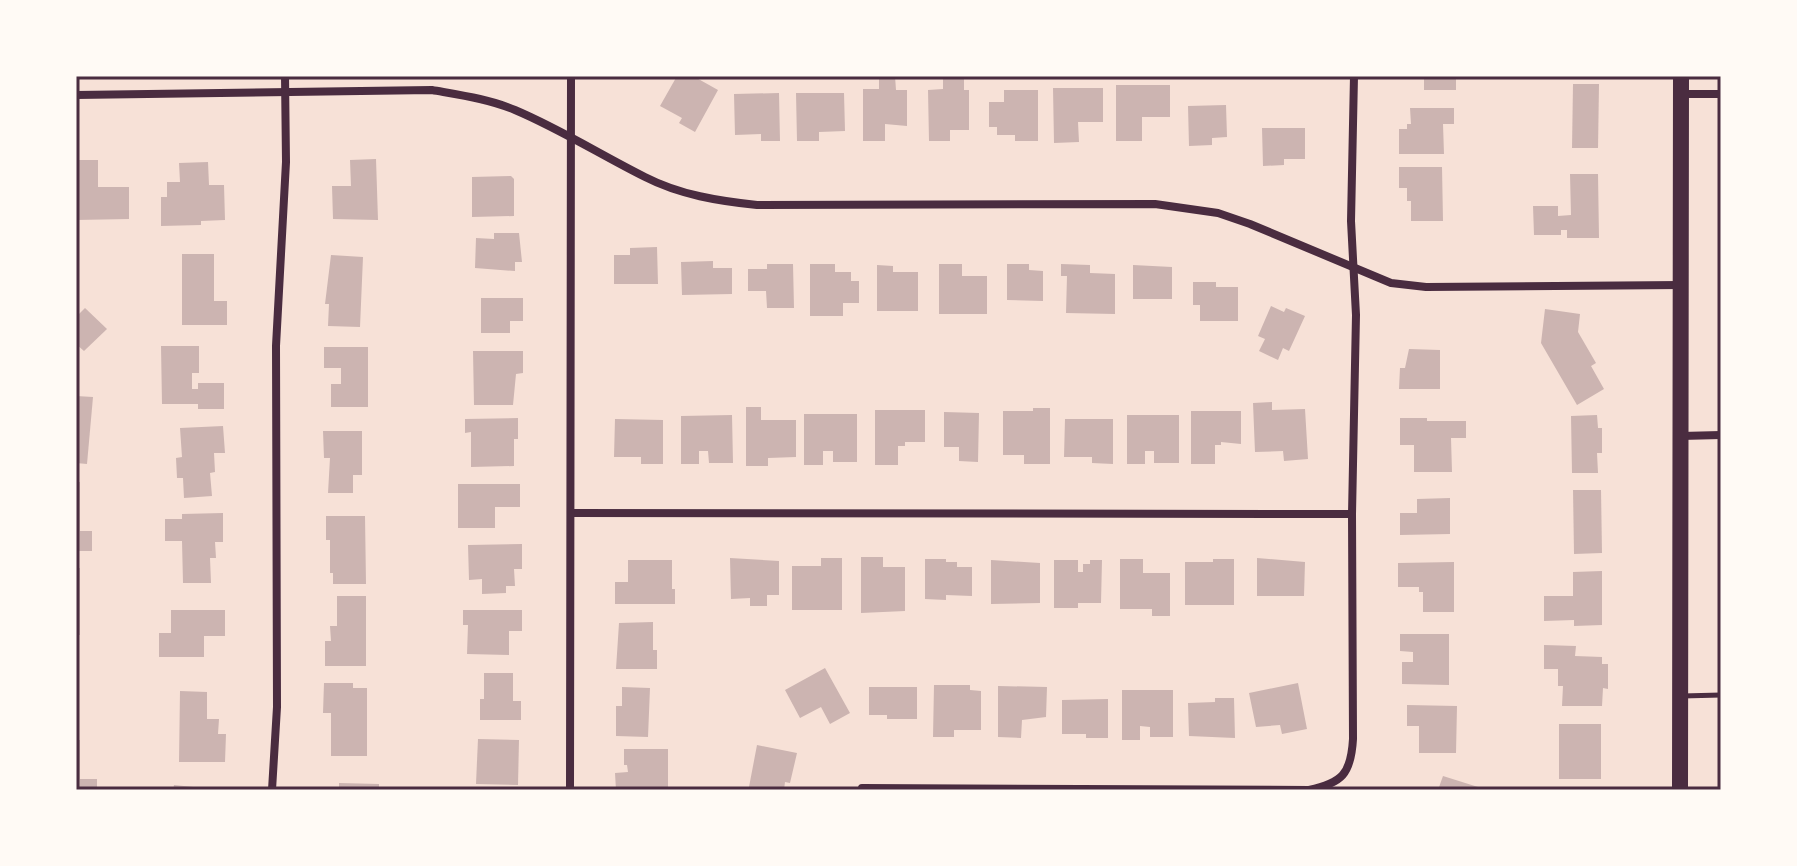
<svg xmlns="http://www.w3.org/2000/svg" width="1797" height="866" font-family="'Nunito Sans',sans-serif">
<rect width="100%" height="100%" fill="#f7e1d7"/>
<g fill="#ccb4b1">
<polygon points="677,76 693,76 718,90 695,132 679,123 682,118 660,106"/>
<polygon points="879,76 895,76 896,90 907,90 907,126 885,124 885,141 863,141 863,89 879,89"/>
<polygon points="943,76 964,76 964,90 969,90 969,130 950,130 950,141 929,141 928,90 943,89"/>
<polygon points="1417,76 1456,76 1456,90 1424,90 1424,79 1417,79"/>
<polygon points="1573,84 1599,84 1598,148 1572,148"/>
<polygon points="1116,85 1170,85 1170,117 1142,117 1142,141 1116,141"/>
<polygon points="1053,88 1103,88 1103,122 1078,122 1079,142 1054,143"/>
<polygon points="1004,90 1038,90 1038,141 1015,141 1015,135 997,135 997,127 989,127 989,102 1004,102"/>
<polygon points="779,93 780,141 761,141 761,134 735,135 734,94"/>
<polygon points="796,93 844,93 845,131 819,132 819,141 797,141"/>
<polygon points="1226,105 1227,137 1212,138 1212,145 1189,146 1188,106"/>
<polygon points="1410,108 1454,108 1454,124 1443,124 1444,154 1399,154 1399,129 1407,129 1407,124 1411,124"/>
<polygon points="1262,128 1305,128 1305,159 1284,159 1284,165 1263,166"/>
<polygon points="376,159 378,220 333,219 332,186 351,186 350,160"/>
<polygon points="76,160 98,160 98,187 129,187 129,219 76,220"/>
<polygon points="208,162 209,185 224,185 225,220 201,221 201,225 161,226 161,197 167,197 167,182 180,182 179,163"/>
<polygon points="1399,167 1442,167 1443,221 1411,221 1411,201 1407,201 1407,188 1399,188"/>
<polygon points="1570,174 1598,174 1599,238 1567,238 1567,230 1561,230 1561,235 1534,235 1533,206 1558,206 1558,216 1571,215"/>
<polygon points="511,176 514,179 514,216 472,217 472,177"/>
<polygon points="494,233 519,233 522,262 515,262 515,271 475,268 476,238 494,239"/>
<polygon points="657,247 658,284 614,284 614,255 630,255 630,248"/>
<polygon points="182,254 214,254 214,301 227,301 227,325 182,325"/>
<polygon points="331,255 363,257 360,327 328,326 329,304 325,304"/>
<polygon points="713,261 713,268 732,268 732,294 682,295 681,262"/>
<polygon points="767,264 793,264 794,308 767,308 766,291 748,291 748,269 767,269"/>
<polygon points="810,264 835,264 835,272 851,272 851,281 859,281 859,303 843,303 843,316 810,316"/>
<polygon points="939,264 962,264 962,276 987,276 987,314 939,314"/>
<polygon points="1007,264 1029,264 1029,270 1043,271 1043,301 1007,300"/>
<polygon points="1061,264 1090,265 1090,273 1115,274 1115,314 1066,313 1067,276 1061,276"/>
<polygon points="877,265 893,266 893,272 918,272 918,311 877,311"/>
<polygon points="1133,265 1172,267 1172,299 1133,299"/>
<polygon points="1193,282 1216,282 1216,287 1238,287 1238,321 1200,321 1200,305 1193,305"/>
<polygon points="481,298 523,298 523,321 510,321 510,333 481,333"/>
<polygon points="1271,306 1284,312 1286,308 1305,316 1289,351 1283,348 1278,360 1259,351 1265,339 1258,336"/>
<polygon points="85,308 107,329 84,351 76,344 76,317"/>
<polygon points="1545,309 1580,314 1578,332 1596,363 1591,366 1604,389 1577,405 1541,343"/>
<polygon points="161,346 199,346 199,373 192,373 192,389 198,389 198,383 224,383 224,409 198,409 198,404 162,404"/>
<polygon points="324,347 368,347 368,407 331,407 331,384 341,384 341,368 324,368"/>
<polygon points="1409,349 1440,350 1440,389 1399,389 1400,368 1405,368"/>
<polygon points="473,351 523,351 523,373 516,374 513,405 474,405"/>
<polygon points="76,396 93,397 87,464 76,463"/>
<polygon points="1272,402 1272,410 1305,409 1308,459 1284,461 1283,451 1255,452 1253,403"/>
<polygon points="746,407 761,407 761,420 796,420 796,457 768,458 768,466 746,466"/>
<polygon points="1033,408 1050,408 1050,464 1024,464 1024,455 1003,455 1003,411 1033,411"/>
<polygon points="875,410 925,410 925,442 905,442 905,446 898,446 898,465 875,465"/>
<polygon points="1191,411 1241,411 1241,444 1221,442 1221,445 1215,445 1215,464 1191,464"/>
<polygon points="944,412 979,413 978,462 959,461 959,447 944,447"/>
<polygon points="804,414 857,414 857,462 833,462 833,451 823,451 823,465 804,465"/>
<polygon points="732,415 733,463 709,463 708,451 699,451 699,464 681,464 681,416"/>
<polygon points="1127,415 1179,415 1179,463 1154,463 1154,451 1145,451 1145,464 1127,464"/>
<polygon points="1597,415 1598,428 1602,428 1602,453 1597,453 1598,473 1572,473 1571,416"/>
<polygon points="518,418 518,439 514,439 514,466 471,467 471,432 465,433 465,419"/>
<polygon points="1400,418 1427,418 1427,421 1466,421 1466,438 1451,438 1452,472 1414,472 1414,445 1400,445"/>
<polygon points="615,419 663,420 663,464 641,464 641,457 614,457"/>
<polygon points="1065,419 1113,419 1113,464 1092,463 1092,457 1064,457"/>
<polygon points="223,426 225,453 214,453 215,472 210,473 212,496 184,498 183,478 177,478 176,458 182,457 180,428"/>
<polygon points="323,431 362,431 362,475 353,475 353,493 328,493 330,458 324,458"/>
<polygon points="76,482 80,482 80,531 92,531 92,551 76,551"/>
<polygon points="458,484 520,484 520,507 495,507 495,528 458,528"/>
<polygon points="1573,490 1601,490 1602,553 1574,554"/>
<polygon points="1450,498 1450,534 1400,535 1400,513 1417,513 1417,499"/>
<polygon points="223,513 223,542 215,542 216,558 210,558 211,583 183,583 182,541 165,541 165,519 182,519 182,514"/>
<polygon points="326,516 365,516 366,584 333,584 333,573 330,573 330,540 326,540"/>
<polygon points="522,544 522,569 514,569 515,586 506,586 506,593 482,594 482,579 469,580 468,545"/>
<polygon points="861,557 883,557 883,567 905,567 905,611 861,613"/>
<polygon points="730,558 779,561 779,595 767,595 767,606 750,606 750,598 731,599"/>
<polygon points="821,558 842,558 842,610 792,610 792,566 821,566"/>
<polygon points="1257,558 1305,562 1304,596 1257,596"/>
<polygon points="925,559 946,559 946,562 957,562 957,567 972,567 972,596 946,595 946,600 925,599"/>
<polygon points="1120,559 1143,559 1143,573 1170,573 1170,616 1152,616 1152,609 1120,609"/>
<polygon points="1213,559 1234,559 1234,605 1185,605 1185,562 1213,562"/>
<polygon points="628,560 672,560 672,589 675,589 675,604 615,604 615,582 628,582"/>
<polygon points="991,560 1040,563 1040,603 991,604"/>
<polygon points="1054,560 1078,560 1078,572 1083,572 1083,564 1090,564 1090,560 1102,560 1101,603 1078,603 1078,608 1054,608"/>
<polygon points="1454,562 1454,612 1423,612 1423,592 1419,592 1419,587 1398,587 1398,563"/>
<rect x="76" y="568" width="4" height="67"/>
<polygon points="1602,571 1602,625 1574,626 1574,620 1544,621 1544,596 1573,596 1573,572"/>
<polygon points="337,596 366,596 366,666 325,666 325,641 331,641 330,626 337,626"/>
<polygon points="171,610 225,610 225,636 204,636 204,657 159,657 159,633 171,633"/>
<polygon points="463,610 522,610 522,631 509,631 509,655 467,654 468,625 463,625"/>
<polygon points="653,622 653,650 657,650 657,669 616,669 619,623"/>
<polygon points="1400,634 1449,634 1449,685 1402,684 1402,662 1413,662 1413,652 1400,651"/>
<polygon points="1544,645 1576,646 1575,656 1602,657 1602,664 1608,664 1608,689 1603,688 1602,706 1562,706 1563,686 1558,686 1558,669 1544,669"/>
<polygon points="825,668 850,713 830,724 821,707 800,718 785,690"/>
<polygon points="484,673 513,673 513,701 521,701 521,720 480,720 480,699 484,699"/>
<polygon points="324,683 353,683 353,688 367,688 367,756 331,756 331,713 323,713"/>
<polygon points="1298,683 1307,729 1282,734 1280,725 1256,727 1249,693"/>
<polygon points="934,685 970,685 970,690 981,691 981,730 954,730 954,737 933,737"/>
<polygon points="998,686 1047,687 1046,717 1022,720 1021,738 998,737"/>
<polygon points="622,687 650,688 648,737 616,736 616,706 622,706"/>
<polygon points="869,687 917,687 917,719 887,719 887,715 869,715"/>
<polygon points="1122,690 1173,690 1173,737 1150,737 1150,727 1140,726 1140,740 1122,740"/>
<polygon points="180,691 207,692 207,719 219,719 218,734 226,734 225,762 179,762"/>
<polygon points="1215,698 1234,698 1235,738 1189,736 1188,703 1215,702"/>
<polygon points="1108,699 1108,738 1086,738 1086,734 1062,734 1062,700"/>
<polygon points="1407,705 1457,706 1456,753 1419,753 1419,726 1407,726"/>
<rect x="1559" y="724" width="42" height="55"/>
<polygon points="478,739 519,740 518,785 476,784"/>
<polygon points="76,740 80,740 80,779 97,779 97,790 76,790"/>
<polygon points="757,745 797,753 790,783 785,782 784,790 749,787"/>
<polygon points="624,749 668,749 668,790 616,790 615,773 628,772 627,765 624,765"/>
<polygon points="1443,776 1478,787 1477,790 1438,790"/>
<polygon points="339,783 379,784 379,790 339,790"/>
<polygon points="174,785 203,788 203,790 173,790"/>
</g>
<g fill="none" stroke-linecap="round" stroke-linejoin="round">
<polyline stroke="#4a2c40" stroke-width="5" points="1682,696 1721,695"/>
<g stroke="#4a2c40" stroke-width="8">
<polyline points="1681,94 1721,94"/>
<path d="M 76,95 L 432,90 C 460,95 489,99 515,110 C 560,129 601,155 645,177 C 680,195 719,201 757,205 L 1155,204 L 1218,213 L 1250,224 L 1391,283 L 1426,287 L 1681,285"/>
<polyline points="1681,436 1721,435"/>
<polyline points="571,513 1352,514"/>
<path d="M 862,788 L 1309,790 C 1342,783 1351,774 1353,739 L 1352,514 L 1356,315 L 1351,221 L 1354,76"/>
<polyline points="272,790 277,707 276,346 286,162 285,76"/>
<polyline points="570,790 571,76"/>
</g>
<polyline stroke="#4a2c40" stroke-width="16" points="1680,790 1681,76"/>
</g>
<rect width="1797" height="866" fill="none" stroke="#fffaf5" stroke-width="156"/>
<rect x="78" y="78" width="1641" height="710" fill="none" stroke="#4a2c40" stroke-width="3"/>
</svg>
